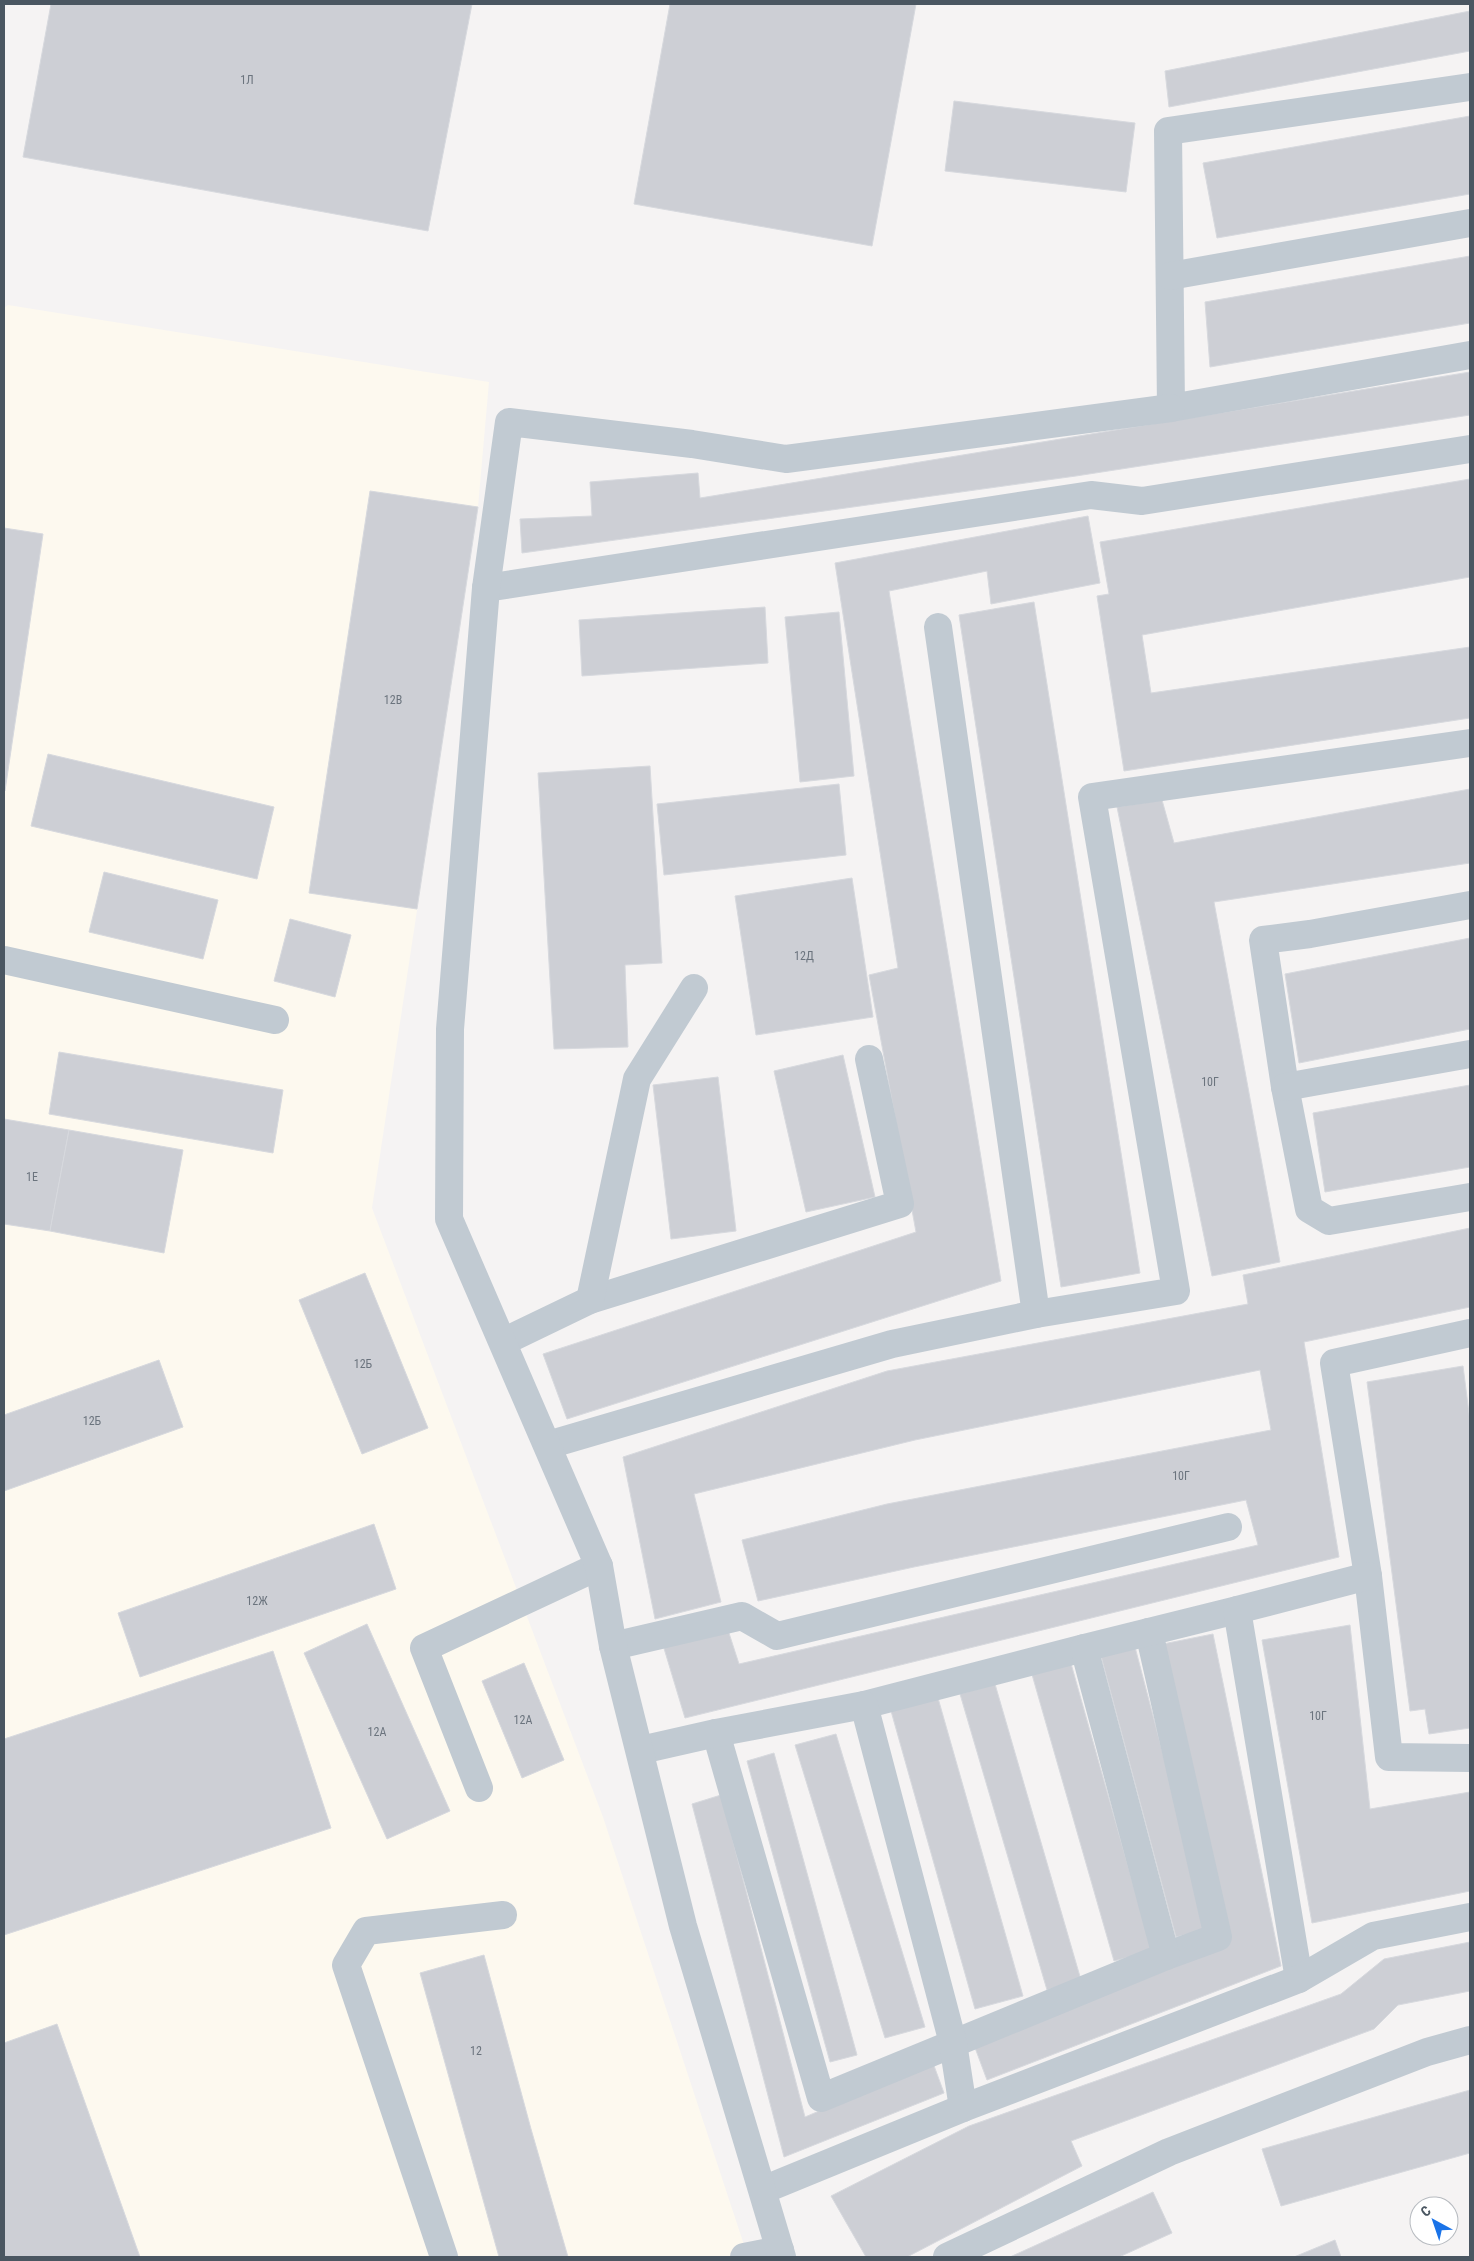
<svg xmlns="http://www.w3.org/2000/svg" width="1474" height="2261" font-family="'Roboto Condensed',sans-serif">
<rect width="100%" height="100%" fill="#f5f3f3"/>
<polygon fill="#fdf9ef" points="8,305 489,382 478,507 372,1208 603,1817 748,2257 4,2257 4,308"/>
<g fill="#cdcfd5" stroke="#d7d9de">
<polygon points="51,4 472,4 428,231 23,157"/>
<polygon points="670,4 916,4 872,246 634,204"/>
<polygon points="1470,11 1470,51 1169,107 1165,71"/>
<polygon points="954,101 1135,123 1126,192 945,171"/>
<polygon points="1470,116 1470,194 1217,238 1203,163"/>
<polygon points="1470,256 1470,323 1210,367 1205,302"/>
<polygon points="1470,372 1470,415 1076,476 522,553 520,519 592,516 590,482 698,473 700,498"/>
<polygon points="1470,479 1470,577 1142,635 1151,693 1470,647 1470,718 1124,771 1097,596 1109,594 1100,542"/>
<polygon points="370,491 478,507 417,909 309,893"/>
<polygon points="1088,516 1100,583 991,604 987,571 889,591 1001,1281 567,1419 543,1354 916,1232 869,975 898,968 835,563"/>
<polygon points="4,528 43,534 5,791 4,791"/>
<polygon points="1034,602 1140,1273 1061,1287 959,615"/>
<polygon points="765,607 768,663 582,676 579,620"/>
<polygon points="839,612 854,776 800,782 785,617"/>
<polygon points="48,754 274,807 257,879 31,826"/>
<polygon points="650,766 662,963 625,965 628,1047 554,1049 538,773"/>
<polygon points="839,784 846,855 664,875 657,804"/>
<polygon points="1470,789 1470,863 1214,902 1280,1262 1212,1276 1117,807 1162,800 1174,843"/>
<polygon points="104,872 218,900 203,959 89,932"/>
<polygon points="852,878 873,1017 756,1035 735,896"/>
<polygon points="290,919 351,935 335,997 274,981"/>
<polygon points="1470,938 1470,1029 1299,1063 1285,974"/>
<polygon points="59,1052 283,1090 273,1153 49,1114"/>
<polygon points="843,1055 875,1197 806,1212 774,1071"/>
<polygon points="718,1077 736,1231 671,1239 653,1085"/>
<polygon points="1470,1085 1470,1167 1325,1192 1313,1113"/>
<polygon points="4,1119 69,1130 50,1231 4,1224"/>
<polygon points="69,1130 183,1150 164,1253 50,1231"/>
<polygon points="1470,1228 1470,1307 1304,1342 1339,1557 685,1718 663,1645 728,1630 739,1664 1258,1545 1246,1500 914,1567 758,1601 742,1540 887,1504 1271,1430 1260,1370 915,1440 694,1494 721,1602 655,1619 623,1457 887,1371 1248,1304 1243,1275"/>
<polygon points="365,1273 428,1428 362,1454 299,1300"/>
<polygon points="159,1360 183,1427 4,1491 4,1415"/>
<polygon points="1463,1366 1470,1421 1470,1728 1429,1734 1425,1709 1410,1711 1367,1382"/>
<polygon points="374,1524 396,1589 140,1677 118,1613"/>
<polygon points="367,1624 450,1811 387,1839 304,1653"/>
<polygon points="1350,1625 1370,1809 1470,1792 1470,1891 1312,1923 1262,1640"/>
<polygon points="1213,1634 1281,1966 987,2080 974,2045 1227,1945 1163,1644"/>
<polygon points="1135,1647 1209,1929 1176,1937 1101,1656"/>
<polygon points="273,1651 331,1828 4,1935 4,1739"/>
<polygon points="1070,1660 1152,1951 1114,1961 1031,1671"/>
<polygon points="524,1663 564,1760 522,1778 482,1681"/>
<polygon points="995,1684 1081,1980 1047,1990 960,1694"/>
<polygon points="938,1698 1023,1996 975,2009 891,1711"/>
<polygon points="836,1734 925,2027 885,2038 795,1745"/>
<polygon points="774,1753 857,2055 830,2062 747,1761"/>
<polygon points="721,1795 805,2117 933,2063 944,2093 784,2157 692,1804"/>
<polygon points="1470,1942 1470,1991 1398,2005 1374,2029 1071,2141 1082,2166 907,2257 866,2257 831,2196 969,2126 1341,1994 1384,1959"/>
<polygon points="484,1955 531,2129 568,2257 499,2257 420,1973"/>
<polygon points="57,2024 140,2257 4,2257 4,2043"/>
<polygon points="1470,2090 1470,2153 1281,2206 1262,2149"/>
<polygon points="1153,2192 1172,2233 1119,2257 1010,2257"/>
<polygon points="1335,2240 1341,2257 1294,2257"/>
</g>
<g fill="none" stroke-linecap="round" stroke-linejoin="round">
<g stroke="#c1cad2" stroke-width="28">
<polyline points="1470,87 1168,131 1171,408 1470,355"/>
<polyline points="1170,276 1470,223"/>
<polyline points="486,588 1091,495 1142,501 1470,449"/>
<polyline points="938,627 1036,1314"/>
<polyline points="1470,905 1310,934 1263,940 1285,1087 1309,1209 1329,1221 1470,1197"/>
<polyline points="4,960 275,1020"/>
<polyline points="1285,1087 1470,1054"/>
<polyline points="590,1300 900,1204 869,1059"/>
<polyline points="1470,1333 1334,1363 1368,1576 1389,1757 1470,1758"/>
<polyline points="503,1342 590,1300 637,1079 694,988"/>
<polyline points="548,1445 892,1344 1036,1314 1176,1291 1092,797 1470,743"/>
<polyline points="1149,1632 1218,1937 1166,1956"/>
<polyline points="613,1646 742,1616 777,1636 1228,1527"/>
<polyline points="864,1705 1084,1648"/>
<polyline points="716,1733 821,2098 1166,1956 1084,1648 1237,1610"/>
<polyline points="641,1750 716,1733 864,1705 953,2043 963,2108"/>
<polyline points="479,1788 424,1648 599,1566"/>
<polyline points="1299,1979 1237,1610 1368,1576"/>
<polyline points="763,2190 963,2108 1299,1979 1373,1936 1470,1917"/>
<polyline points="444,2257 346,1965 366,1931 503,1915"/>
<polyline points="744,2257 780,2250"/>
<polyline points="782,2257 683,1926 613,1646 599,1566 449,1219 450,1029 486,588 509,422 692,444 786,459 1171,408"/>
<polyline points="947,2257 1169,2152 1427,2052 1470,2040"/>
</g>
</g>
<g text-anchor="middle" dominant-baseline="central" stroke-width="5" stroke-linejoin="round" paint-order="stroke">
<g font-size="12" fill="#6b747e">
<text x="247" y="80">1Л</text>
<text x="393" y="700">12В</text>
<text x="804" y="956">12Д</text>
<text x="1210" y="1082">10Г</text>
<text x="32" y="1177">1Е</text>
<text x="363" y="1364">12Б</text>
<text x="92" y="1421">12Б</text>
<text x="1181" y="1476">10Г</text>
<text x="257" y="1601">12Ж</text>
<text x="1318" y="1716">10Г</text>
<text x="523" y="1720">12А</text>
<text x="377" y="1732">12А</text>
<text x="476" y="2051">12</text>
</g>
</g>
<rect width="1474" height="2261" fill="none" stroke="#4a5661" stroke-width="10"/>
<g transform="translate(1434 2221) rotate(320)"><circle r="24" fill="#ffffff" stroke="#b7bbc0"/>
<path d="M0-4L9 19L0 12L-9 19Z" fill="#1a73e8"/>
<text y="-8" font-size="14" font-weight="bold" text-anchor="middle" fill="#4a5661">С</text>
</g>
</svg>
